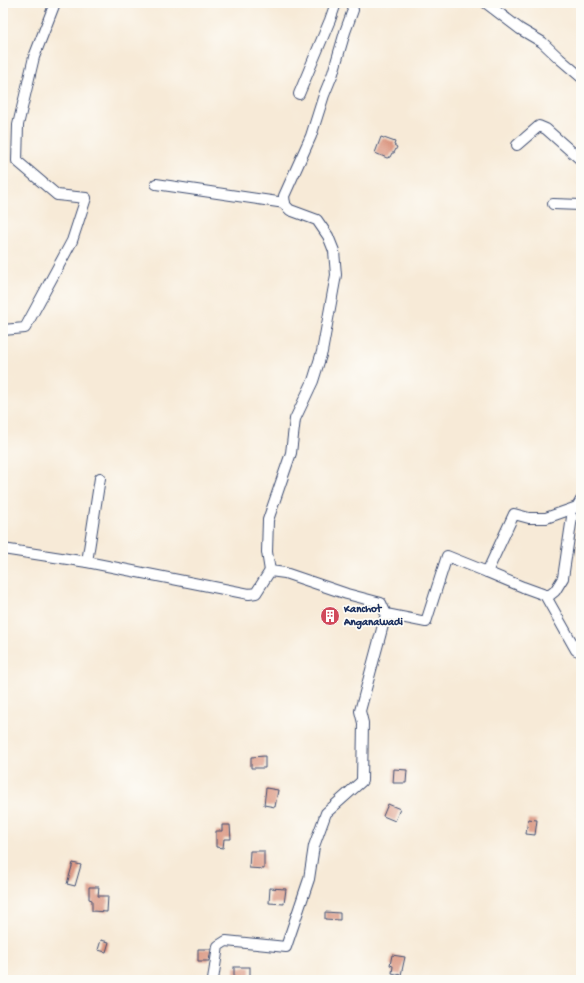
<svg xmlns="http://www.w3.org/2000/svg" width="584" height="983" font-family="'Gochi Hand',sans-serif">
<rect width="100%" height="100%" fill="#fdfcf7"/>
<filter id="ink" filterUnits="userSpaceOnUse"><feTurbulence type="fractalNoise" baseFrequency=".025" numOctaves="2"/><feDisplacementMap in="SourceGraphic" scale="8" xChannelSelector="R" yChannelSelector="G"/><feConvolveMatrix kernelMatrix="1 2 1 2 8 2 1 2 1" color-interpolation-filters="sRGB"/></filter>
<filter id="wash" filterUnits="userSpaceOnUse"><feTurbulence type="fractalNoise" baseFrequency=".012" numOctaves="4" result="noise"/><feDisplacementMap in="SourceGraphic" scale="16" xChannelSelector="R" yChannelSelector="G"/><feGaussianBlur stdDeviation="0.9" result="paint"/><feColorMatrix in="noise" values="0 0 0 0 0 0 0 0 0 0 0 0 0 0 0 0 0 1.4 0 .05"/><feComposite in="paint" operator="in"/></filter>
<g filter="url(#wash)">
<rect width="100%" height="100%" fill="#f7ead7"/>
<g id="blocks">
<g fill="#da9580">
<polygon points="381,137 395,142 394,145 397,147 394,153 392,153 390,157 387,158 375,153"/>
<polygon points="265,756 265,768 251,768 251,757"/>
<polygon points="394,769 407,770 406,783 393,783"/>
<polygon points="266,788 278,790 275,807 264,805"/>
<polygon points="388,804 400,809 395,821 383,816"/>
<polygon points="528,819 537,820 535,835 526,834"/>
<polygon points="222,825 230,825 231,839 224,839 223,848 216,847 216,831 222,831"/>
<polygon points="250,851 264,851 264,869 249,868"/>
<polygon points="73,863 81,865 75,886 67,884"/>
<polygon points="89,887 99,887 98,896 108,896 107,912 92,911 92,900 89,899"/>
<polygon points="270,888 286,889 284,904 269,903"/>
<polygon points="325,912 340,913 340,920 325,919"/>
<polygon points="101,940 109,942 106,952 98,950"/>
<polygon points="198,949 211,949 209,961 198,961"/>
<polygon points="392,955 405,957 401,975 392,973 393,966 390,965"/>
<rect x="234" y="967" width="16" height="13"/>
</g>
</g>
</g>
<g filter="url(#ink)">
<use href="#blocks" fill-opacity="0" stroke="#3c4b70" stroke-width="1"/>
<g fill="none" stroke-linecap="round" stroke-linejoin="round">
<g stroke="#3c4b70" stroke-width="12">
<g id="minor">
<polyline points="351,3 353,10 345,32 333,73 324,95 311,136 284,196 285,205 290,210 317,220 328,236 334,251 336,275 322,352 313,381 295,419 291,453 268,520 267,552 270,571 285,573 347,594 381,603 386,614"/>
<polyline points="486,3 520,29 542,42 560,59 581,77"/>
<polyline points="299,94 330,20 336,3"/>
<polyline points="517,145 539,126 546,129 581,160"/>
<polyline points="156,184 285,203"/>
<polyline points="553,204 581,205"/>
<polyline points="3,330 25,328 72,241 86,198 57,195 17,161 18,125 34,57 55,3"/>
<polyline points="3,549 87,562 249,594 256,593 270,571"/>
<polyline points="87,562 100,478"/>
<polyline points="487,572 523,587 545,595 550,595 555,591 563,578 572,517"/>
<polyline points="545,595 576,650 581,652"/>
<polyline points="213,980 218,946 226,941 286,947 309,879 314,846 326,813 362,781 363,723 360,711 386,614 426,622 447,556 487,572 514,514 529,518 546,518 577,507 581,500"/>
</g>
</g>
<use href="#minor" stroke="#fff" stroke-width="10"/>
</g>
</g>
<defs>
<g id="building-disc" transform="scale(1)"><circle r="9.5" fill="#d1495b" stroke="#fdfcf7"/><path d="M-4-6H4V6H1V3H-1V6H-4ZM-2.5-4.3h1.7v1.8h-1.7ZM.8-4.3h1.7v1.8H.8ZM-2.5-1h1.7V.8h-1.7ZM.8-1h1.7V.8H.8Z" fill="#fff"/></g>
</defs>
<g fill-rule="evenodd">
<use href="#building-disc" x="330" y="616"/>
</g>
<g text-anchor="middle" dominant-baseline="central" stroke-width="3.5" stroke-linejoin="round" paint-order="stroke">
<g font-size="11" font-weight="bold" fill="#1b2f5e" stroke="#fdfcf7" text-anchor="start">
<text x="344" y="610">Kanchot<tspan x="344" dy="13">Anganawadi</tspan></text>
</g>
</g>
<rect width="584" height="983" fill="none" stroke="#fdfcf7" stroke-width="16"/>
</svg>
